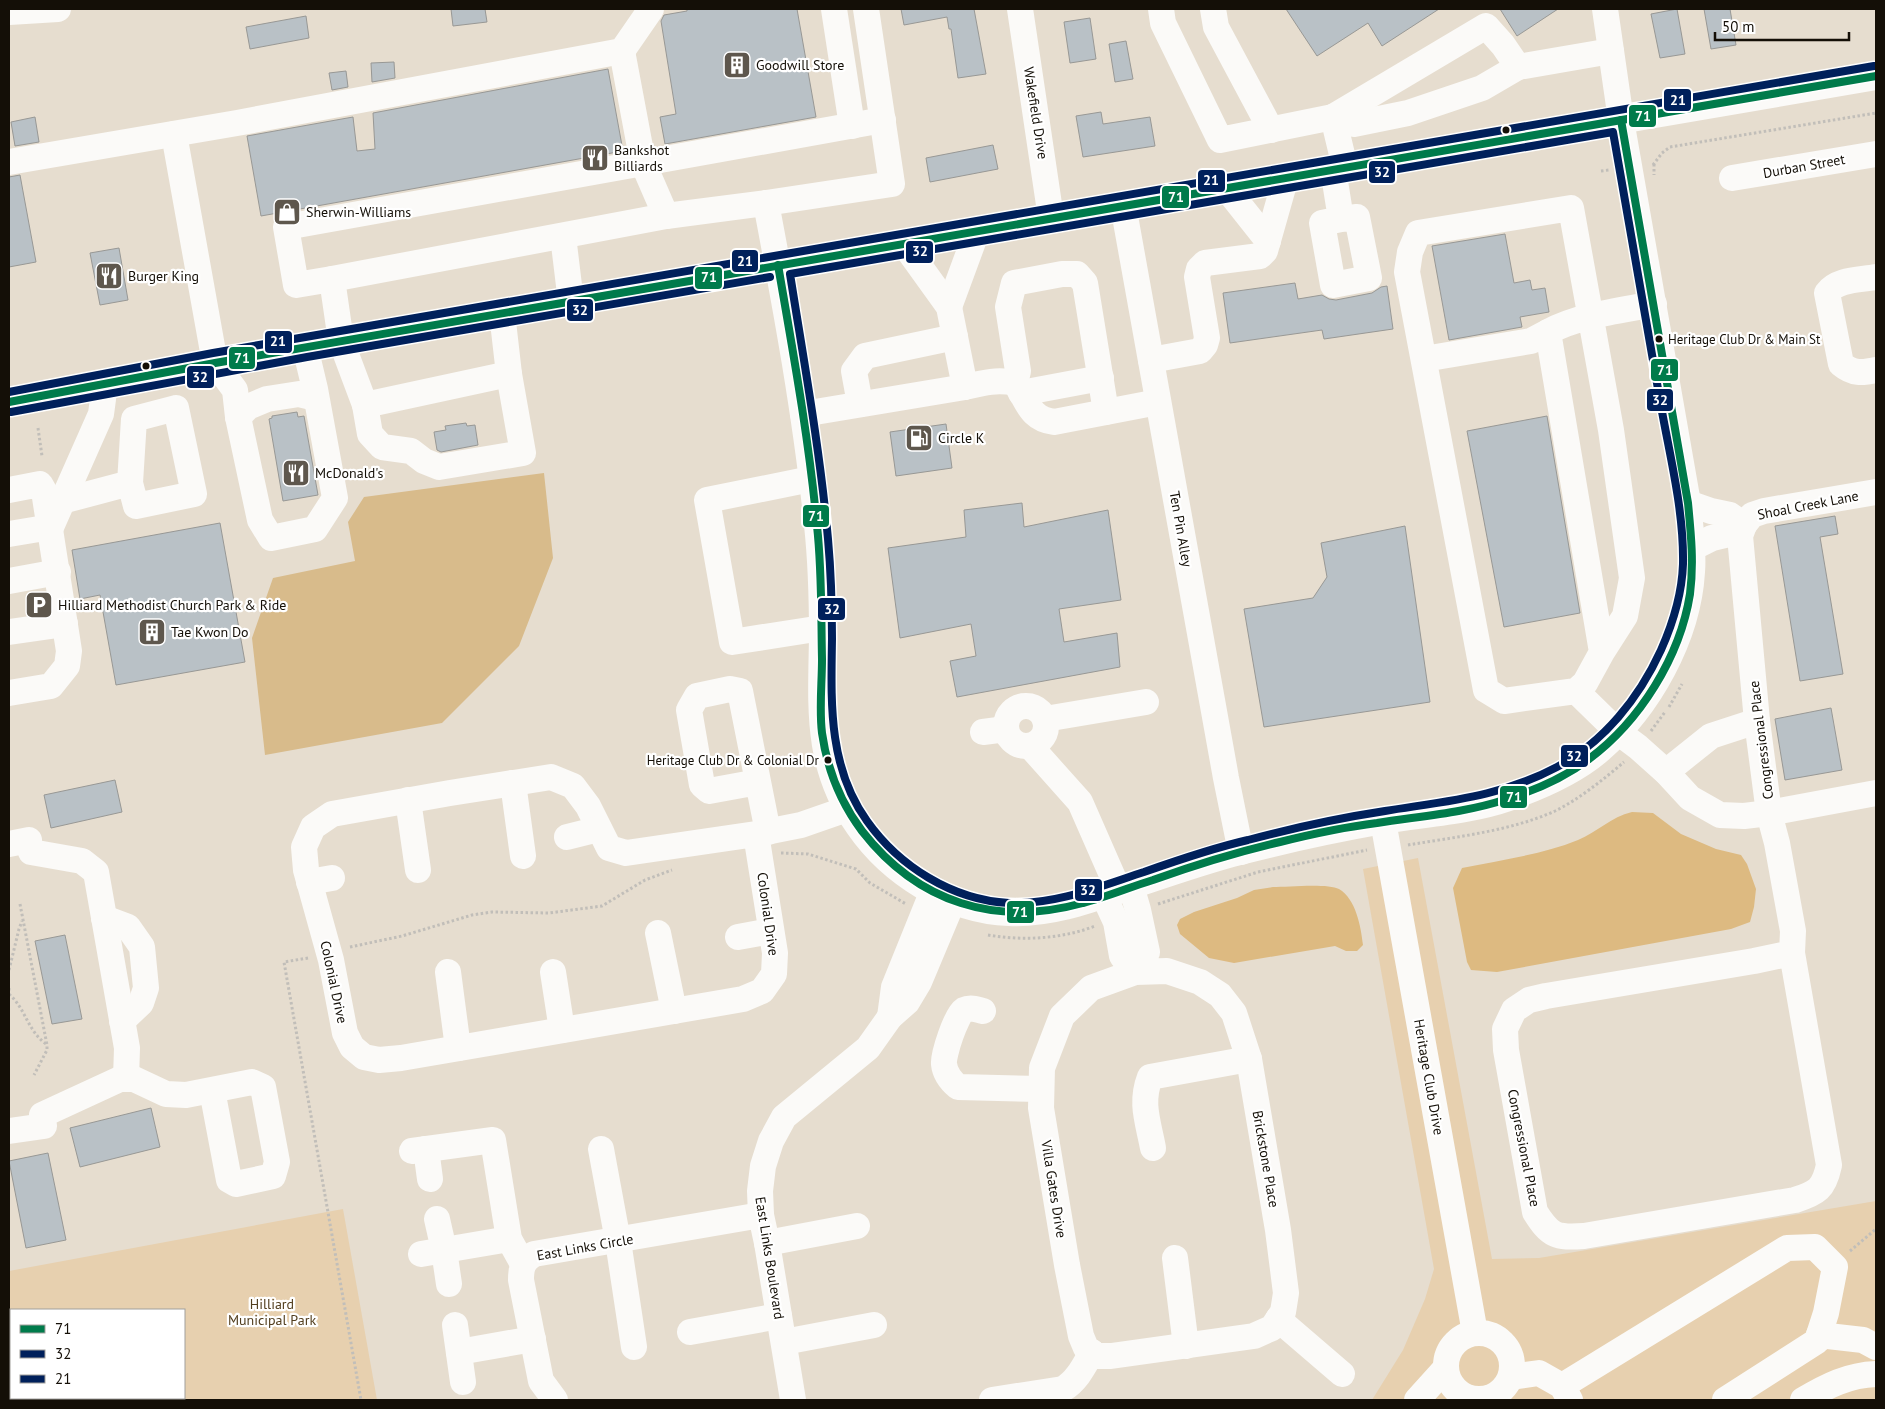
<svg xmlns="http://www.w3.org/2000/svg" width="1885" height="1409" font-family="'PT Sans',sans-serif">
<rect width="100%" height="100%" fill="#e6ddcf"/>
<g fill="#e7d0af" fill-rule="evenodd">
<polygon points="1418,858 1492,1259 1539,1258 1876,1201 1876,1400 1372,1400 1403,1350 1425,1299 1434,1269 1363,869"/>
<path d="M 343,1209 L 377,1400 L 9,1400 L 9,1271 ZM 11,1310 L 184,1310 L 184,1398 L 11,1398 Z"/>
</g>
<polygon fill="#d8bb8b" points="544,473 553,558 519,646 442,723 265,755 252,638 273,578 355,561 348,522 364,497"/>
<g fill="#ddba81">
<path d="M 1632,812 L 1653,813 L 1681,834 L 1716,849 L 1741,855 L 1747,864 L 1756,889 L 1754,907 L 1750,922 L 1731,929 L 1497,972 L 1471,970 L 1467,962 L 1453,888 L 1462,868 C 1500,860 1541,855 1578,840 C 1597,832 1611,817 1632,812 Z"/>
<path d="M 1273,887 C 1287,887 1328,883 1339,889 C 1356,899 1361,927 1363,945 L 1357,951 L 1346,951 L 1335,946 L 1234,963 L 1209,958 L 1180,934 L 1177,925 L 1180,919 L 1194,912 L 1237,898 L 1254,890 Z"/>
</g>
<g fill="#b9c1c6" stroke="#989895">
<polygon points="451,9 485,9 487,22 453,26"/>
<polygon points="687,9 797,9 816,117 665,144 660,117 676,114 661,21 664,15 687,11"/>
<polygon points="901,9 974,9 986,74 958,78 951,29 949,29 947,17 904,25"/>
<polygon points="1286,9 1439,9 1382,46 1368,23 1317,56"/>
<polygon points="1500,9 1558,9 1517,36"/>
<polygon points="1677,9 1685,54 1660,58 1651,14"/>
<polygon points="1704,9 1730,9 1736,45 1711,49"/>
<polygon points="306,16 309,38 250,49 246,27"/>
<polygon points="1090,18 1096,59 1070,63 1064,22"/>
<polygon points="1126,41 1133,79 1115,82 1109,44"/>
<polygon points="394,62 395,78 372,82 371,63"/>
<polygon points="608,69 623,151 261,216 247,136 353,117 357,151 375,149 373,113"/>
<polygon points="346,71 348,87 332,90 329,73"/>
<polygon points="1101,112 1103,124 1150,117 1155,146 1083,157 1076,116"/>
<polygon points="35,117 39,142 15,146 11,122"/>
<polygon points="993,145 998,169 930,182 926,158"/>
<polygon points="20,175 36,262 9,267 9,177"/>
<polygon points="1505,234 1514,283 1530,280 1532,290 1545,288 1549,312 1520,317 1522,327 1449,340 1432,246"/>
<polygon points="119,248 128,300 100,305 90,253"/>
<polygon points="1295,283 1298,299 1322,295 1329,299 1336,300 1372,293 1381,287 1387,286 1393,329 1324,339 1322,330 1230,343 1223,293"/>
<polygon points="297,412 298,417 304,416 318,495 283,501 269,419 272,418 272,416"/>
<polygon points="1547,416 1580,613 1504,627 1467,431"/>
<polygon points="466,423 467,426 475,425 478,445 441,452 437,450 434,432 446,430 445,426"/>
<polygon points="946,424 952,468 896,476 890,432"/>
<polygon points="1022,503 1024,527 1108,510 1121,600 1059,609 1064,642 1117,633 1120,667 957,697 950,661 976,656 971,624 900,638 888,548 966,537 964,510"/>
<polygon points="1835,516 1838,534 1820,537 1843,674 1800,681 1775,526"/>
<polygon points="220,523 245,662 116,685 100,595 80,599 72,550"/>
<polygon points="1405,526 1430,702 1264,727 1244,609 1313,598 1327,577 1321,543"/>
<polygon points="1831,708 1842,770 1785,780 1775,719"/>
<polygon points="115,780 122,812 51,828 44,795"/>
<polygon points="65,935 82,1019 52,1024 35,941"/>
<polygon points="151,1108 160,1147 80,1167 70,1128"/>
<polygon points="48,1153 66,1240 26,1248 9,1161"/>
</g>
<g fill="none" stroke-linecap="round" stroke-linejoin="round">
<g stroke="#c1beb9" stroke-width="3" stroke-dasharray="2.5 2.5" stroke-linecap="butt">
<polyline points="1654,164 1654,175"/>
<polyline points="1653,165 1662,153 1670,147 1876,113"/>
<polyline points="1601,171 1609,170"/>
<polyline points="38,428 42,456"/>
<polyline points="1669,707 1682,684"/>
<polyline points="1651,731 1665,712"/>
<path d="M 1408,845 C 1455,837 1511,831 1555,811 C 1578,800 1604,779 1624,762"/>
<polyline points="781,853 808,854 856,869 870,883 906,904"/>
<polyline points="20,904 47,1045 47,1050 34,1075"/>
<polyline points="1158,904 1258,872 1367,850"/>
<path d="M 988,935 C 1023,941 1062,939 1095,926"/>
<polyline points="350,947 402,936 472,915 492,912 549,913 602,906 645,880 672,870"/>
<polyline points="308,958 284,962 361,1400"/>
<polyline points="9,970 19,929 22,921"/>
<polyline points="9,988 9,993"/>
<path d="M 9,994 C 26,1009 27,1030 46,1044"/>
<polyline points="1850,1251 1876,1229"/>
</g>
<g stroke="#fbfaf8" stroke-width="26">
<polyline points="834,9 852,126"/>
<polyline points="1020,9 1051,218"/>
<polyline points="1161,9 1163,23 1220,140 1333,117 1345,167"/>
<polyline points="1213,9 1216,27 1271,130"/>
<polyline points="9,12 58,9"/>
<polyline points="622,51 643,163 666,216"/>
<polyline points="1333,117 1486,26 1503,45 1518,67 1611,51"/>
<polyline points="1333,117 1354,124 1408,113 1482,88 1518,67"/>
<polyline points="174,134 215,363 235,390 238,417 260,520 271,538 315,529 335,498 315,389 305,347"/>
<polyline points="9,162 237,123 622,51 651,9"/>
<polyline points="1333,169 1341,219 1357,217 1369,278 1333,285 1322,223 1341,219"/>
<polyline points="1732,178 1876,154"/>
<polyline points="1226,188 1268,241"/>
<polyline points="766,203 892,184 866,9"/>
<polyline points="1123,205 1226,778 1241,852"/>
<polyline points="563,236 571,302"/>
<path d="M 1876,277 C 1860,280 1837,279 1827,293 L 1841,364 C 1853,374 1862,373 1876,370"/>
<polyline points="332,279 296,285 286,227 883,120"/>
<polyline points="949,307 977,231"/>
<path d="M 502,313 L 509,374 L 365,405 L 341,341 L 332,279 L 666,216 L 766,203 C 786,309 806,417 817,525 C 821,562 822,599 822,636 C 821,706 815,765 858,826 C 891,874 950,911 1009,913 C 1049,915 1088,901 1126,888 C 1161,876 1196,864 1232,854 C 1282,841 1332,830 1383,821 C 1425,814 1469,812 1509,798 C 1540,787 1575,772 1600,750 C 1649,707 1688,638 1692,572 C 1694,549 1690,526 1688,503 L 1621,120 L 1605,9"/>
<polyline points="1424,359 1531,341 1548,332"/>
<polyline points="1151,360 1200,351 1205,345 1207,338 1197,277 1199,269 1205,263 1260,256 1265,251 1286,177"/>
<polyline points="1015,383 1018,371 1008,307 1014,283 1062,274 1077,274 1085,283 1106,412"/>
<path d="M 965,387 C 982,383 997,379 1015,383 C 1028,400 1028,418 1054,422 L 1158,402"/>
<polyline points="1021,393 1101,378"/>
<polyline points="860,404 854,371 865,356 955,337"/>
<polyline points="365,405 370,434 382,447 411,451 424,461 439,467 523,453 509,374"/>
<polyline points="803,414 965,387 949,307 903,243"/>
<polyline points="238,417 248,407 267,399 299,394 316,398"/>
<polyline points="811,479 707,500 732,642 822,628"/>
<polyline points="9,490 40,484 44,491 69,651 67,666 51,686 9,693"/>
<polyline points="62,501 130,483 136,506 194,494 176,408 134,419 130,483"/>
<polyline points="1688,503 1711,511 1730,515 1744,525"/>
<path d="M 1744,525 L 1740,536 L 1757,721 L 1769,813 L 1777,843 L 1793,931 L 1792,953 L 1829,1165 C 1824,1189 1817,1193 1795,1200 L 1584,1236 C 1556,1238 1550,1236 1535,1212 L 1506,1050 L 1505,1029 L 1514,1010 L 1529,1000 L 1546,996 L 1754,961 L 1792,953"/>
<polyline points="9,534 51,527 101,414 105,384"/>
<polyline points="1692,548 1712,538 1729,534 1744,525 1752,515 1764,511 1876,492"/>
<polyline points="9,581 58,572"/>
<polyline points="9,632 65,624"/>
<path d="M 1602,652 L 1585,683 L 1576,691 L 1504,701 L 1486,690 L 1407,272 L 1410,252 L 1418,233 L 1571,208 L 1611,430 L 1632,578 L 1625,616 L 1602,652 L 1548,332 C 1580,315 1618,311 1654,304"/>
<polyline points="1576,691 1618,732 1638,747 1666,772 1690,798 1720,815 1744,816 1769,813 1876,793"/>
<circle cx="1026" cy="726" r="20"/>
<polyline points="1045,719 1146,702"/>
<polyline points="983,732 1006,729"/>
<polyline points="1030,746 1080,802 1119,891"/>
<polyline points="1666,772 1711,736 1757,721"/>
<polyline points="758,782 709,791 702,785 689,710 697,696 730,689 740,691 768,832"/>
<polyline points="513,783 523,856"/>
<polyline points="408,800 418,870"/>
<polyline points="1383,821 1475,1333"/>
<polyline points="756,834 775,953 774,974 762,991 743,999 401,1058 379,1060 364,1057 352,1047 345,1033 331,960 306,870 304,847 313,827 332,814 450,793 551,777 573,786 588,806 609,848 626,853 756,834 801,825 847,809"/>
<polyline points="567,837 599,829"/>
<polyline points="9,844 29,840"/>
<polyline points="31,852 82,861 96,872 127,1048 126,1079"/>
<polyline points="309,882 332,878"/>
<polyline points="1131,886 1138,910 1147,952 1135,972 1091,988 1062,1016 1042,1068 1041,1108 1067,1265 1081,1336 1086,1348 1097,1356 1111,1356 1254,1336 1272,1328 1283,1312 1286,1293 1278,1230 1249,1059 1234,1013 1220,995 1200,982 1167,971 1135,972"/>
<polyline points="1104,896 1116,922 1122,956 1135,972"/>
<polyline points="104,918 128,927 142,947 146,988 141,1003 122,1021"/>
<polyline points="658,933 674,1011"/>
<polyline points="738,937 771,931"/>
<polyline points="448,972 458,1048"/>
<polyline points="553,972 562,1030"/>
<path d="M 983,1011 C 976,1009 970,1007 964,1010 C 956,1015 943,1055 944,1064 C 945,1074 951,1081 958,1087 L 1041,1089"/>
<polyline points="890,1017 894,987 932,893"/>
<polyline points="42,1115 120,1079 134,1079 166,1094 186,1095 252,1082 263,1087 277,1162 273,1176 236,1184 229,1180 212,1090"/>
<polyline points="9,1131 44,1126"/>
<path d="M 1153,1148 C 1148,1121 1140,1103 1150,1077 L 1249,1059"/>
<polyline points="426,1149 430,1179"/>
<polyline points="601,1149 618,1241 634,1347"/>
<polyline points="412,1151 493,1140 509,1239 523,1264"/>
<polyline points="437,1219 444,1250 449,1284"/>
<polyline points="767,1243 857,1226"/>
<polyline points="421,1254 509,1239"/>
<polyline points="1175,1258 1186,1346"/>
<polyline points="1278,1319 1342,1374"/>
<polyline points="455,1325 463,1382"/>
<polyline points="690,1332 779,1316"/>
<circle cx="1479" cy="1366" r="33"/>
<polyline points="1819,1335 1863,1340 1876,1347"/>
<polyline points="784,1342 874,1325"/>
<polyline points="459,1352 533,1339"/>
<polyline points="1511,1377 1539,1373 1562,1386 1570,1400"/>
<polyline points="1562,1386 1787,1248 1815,1247 1835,1267 1826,1313 1817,1341 1725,1400"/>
<path d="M 555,1400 L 541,1381 L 521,1280 C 521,1267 523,1261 534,1254 L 761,1215"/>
<polyline points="793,1400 767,1243 761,1215 760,1191 763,1166 771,1141 784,1117 868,1048 890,1017 907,1002 919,982 953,901"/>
<path d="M 992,1400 L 1063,1389 C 1077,1381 1084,1366 1092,1352"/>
<polyline points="1417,1400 1445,1369"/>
<path d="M 1803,1400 C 1827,1386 1848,1375 1876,1374"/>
</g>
<polyline stroke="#fbfaf8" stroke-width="28" points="9,402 215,363 903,243 1876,76"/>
<g stroke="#fff" stroke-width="11">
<g id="bus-1">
<path d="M 778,265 C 793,352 809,439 817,526 C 822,570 821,614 822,659 C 822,683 819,709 822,733 C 827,768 841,803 862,831 C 918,903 996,927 1083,903 C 1107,897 1130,887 1153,880 C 1195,865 1237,852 1280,842 C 1312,834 1345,827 1377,823 C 1421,816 1465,813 1507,799 C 1536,790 1565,777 1589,759 C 1640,721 1680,657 1690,594 C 1694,563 1691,534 1688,503 L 1621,120"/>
<polyline points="9,402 215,363 1876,76"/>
</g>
</g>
<g stroke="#fff" stroke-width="11">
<g id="bus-2">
<path d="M 1613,132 C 1629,223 1645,315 1661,406 C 1670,457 1684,511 1683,564 C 1682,593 1673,623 1661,650 C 1639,698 1604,742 1557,767 C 1501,797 1446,801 1385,811 C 1339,818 1293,828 1248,840 C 1213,848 1178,860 1144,872 C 1101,886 1055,905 1009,903 C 952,900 899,866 867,821 C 828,767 831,702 832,639 C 832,606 831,572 828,539 C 820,450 804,362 790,274 Z"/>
<polyline points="11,412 307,357 770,277"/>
</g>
</g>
<g stroke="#fff" stroke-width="11">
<polyline id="bus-3" points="9,392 213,353 1874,66"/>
</g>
<use href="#bus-1" stroke="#007b4b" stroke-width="8"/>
<use href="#bus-2" stroke="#00205b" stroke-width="8"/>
<use href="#bus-3" stroke="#00205b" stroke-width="8"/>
</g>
<defs>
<g id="building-square" transform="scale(1.4375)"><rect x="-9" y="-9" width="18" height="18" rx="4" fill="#5e574d" stroke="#fff"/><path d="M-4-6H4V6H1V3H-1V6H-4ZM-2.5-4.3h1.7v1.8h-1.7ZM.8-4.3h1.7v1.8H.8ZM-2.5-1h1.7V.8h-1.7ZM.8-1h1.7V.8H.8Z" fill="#fff"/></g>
<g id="restaurant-square" transform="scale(1.4375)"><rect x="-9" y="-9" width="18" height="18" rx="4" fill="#5e574d" stroke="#fff"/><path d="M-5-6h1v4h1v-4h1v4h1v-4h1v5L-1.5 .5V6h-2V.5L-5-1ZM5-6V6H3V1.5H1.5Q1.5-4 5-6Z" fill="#fff"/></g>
<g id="shop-square" transform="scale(1.4375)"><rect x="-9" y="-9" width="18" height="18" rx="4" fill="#5e574d" stroke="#fff"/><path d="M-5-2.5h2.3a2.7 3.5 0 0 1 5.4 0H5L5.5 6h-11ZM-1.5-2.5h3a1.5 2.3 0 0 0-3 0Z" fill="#fff"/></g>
<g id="fuel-square" transform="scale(1.4375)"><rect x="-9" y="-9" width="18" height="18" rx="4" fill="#5e574d" stroke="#fff"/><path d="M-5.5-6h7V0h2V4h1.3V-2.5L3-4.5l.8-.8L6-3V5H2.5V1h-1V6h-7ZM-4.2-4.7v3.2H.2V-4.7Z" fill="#fff"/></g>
<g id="parking-square" transform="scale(1.4375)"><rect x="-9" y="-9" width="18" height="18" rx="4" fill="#5e574d" stroke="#fff"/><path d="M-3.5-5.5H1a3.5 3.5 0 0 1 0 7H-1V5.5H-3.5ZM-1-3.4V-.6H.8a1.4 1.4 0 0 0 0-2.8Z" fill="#fff"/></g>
</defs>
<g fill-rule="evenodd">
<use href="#building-square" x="737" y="65"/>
<use href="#restaurant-square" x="595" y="158"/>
<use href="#shop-square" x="287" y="212"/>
<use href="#restaurant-square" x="109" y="276"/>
<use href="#fuel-square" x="919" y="438"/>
<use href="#restaurant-square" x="296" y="473"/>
<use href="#parking-square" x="39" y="605"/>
<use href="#building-square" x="152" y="632"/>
</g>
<g fill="#140f07" stroke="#fff" stroke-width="2">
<circle cx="1506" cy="130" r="4.5"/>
<circle cx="1659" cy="339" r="4.5"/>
<circle cx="146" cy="366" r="4.5"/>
<circle cx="828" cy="760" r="4.5"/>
</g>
<g text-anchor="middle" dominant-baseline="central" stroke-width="4.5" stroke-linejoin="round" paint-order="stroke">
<g font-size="13" fill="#140f07" stroke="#fff" text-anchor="start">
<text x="1668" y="339">Heritage Club Dr &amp; Main St</text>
<text x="819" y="760" text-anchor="end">Heritage Club Dr &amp; Colonial Dr</text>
</g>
<g font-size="14" fill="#140f07" stroke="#fff" text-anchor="start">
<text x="756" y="65">Goodwill Store</text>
<text x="614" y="150">Bankshot<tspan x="614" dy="16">Billiards</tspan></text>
<text x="306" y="212">Sherwin-Williams</text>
<text x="128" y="276">Burger King</text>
<text x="938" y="438">Circle K</text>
<text x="315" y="473">McDonald's</text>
<text x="58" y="605">Hilliard Methodist Church Park &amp; Ride</text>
<text x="171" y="632">Tae Kwon Do</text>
</g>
<g font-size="14" fill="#140f07" stroke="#fff">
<text transform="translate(1036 113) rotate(81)">Wakefield Drive</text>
<text transform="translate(1804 166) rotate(-10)">Durban Street</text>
<text transform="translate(1808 505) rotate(-11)">Shoal Creek Lane</text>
<text transform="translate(1181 529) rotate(80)">Ten Pin Alley</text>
<text transform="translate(1761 740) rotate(-97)">Congressional Place</text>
<text transform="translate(768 914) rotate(82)">Colonial Drive</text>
<text transform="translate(334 982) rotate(78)">Colonial Drive</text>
<text transform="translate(1429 1077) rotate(80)">Heritage Club Drive</text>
<text transform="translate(1524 1148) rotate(79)">Congressional Place</text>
<text transform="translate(1266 1159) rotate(80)">Brickstone Place</text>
<text transform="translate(1054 1189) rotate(81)">Villa Gates Drive</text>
<text transform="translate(585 1247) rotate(-10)">East Links Circle</text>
<text transform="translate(770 1258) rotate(81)">East Links Boulevard</text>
</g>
<g font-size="14" fill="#513d1d" stroke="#fff">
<text x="272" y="1304">Hilliard<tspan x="272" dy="16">Municipal Park</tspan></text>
</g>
</g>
<g stroke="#fff" stroke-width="2">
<rect x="1663" y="88" width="29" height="24" rx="5" fill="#00205b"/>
<rect x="1628" y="104" width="29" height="24" rx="5" fill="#007b4b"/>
<rect x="1368" y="160" width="28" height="24" rx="5" fill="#00205b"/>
<rect x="1197" y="169" width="29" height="24" rx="5" fill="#00205b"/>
<rect x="1161" y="185" width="29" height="24" rx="5" fill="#007b4b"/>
<rect x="905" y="240" width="29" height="24" rx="5" fill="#00205b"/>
<rect x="731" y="249" width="28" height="24" rx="5" fill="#00205b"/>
<rect x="694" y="266" width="29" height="24" rx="5" fill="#007b4b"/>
<rect x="566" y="298" width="28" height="24" rx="5" fill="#00205b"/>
<rect x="264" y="330" width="29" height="24" rx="5" fill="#00205b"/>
<rect x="228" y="346" width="28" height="24" rx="5" fill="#007b4b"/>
<rect x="1650" y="358" width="29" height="24" rx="5" fill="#007b4b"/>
<rect x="186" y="365" width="29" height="24" rx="5" fill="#00205b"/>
<rect x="1646" y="388" width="28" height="24" rx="5" fill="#00205b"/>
<rect x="802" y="504" width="28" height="24" rx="5" fill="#007b4b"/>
<rect x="817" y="597" width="29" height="24" rx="5" fill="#00205b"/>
<rect x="1560" y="744" width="29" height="24" rx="5" fill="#00205b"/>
<rect x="1499" y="785" width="29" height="24" rx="5" fill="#007b4b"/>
<rect x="1074" y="878" width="29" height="24" rx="5" fill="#00205b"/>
<rect x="1006" y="900" width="29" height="24" rx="5" fill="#007b4b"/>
</g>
<g font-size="14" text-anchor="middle" font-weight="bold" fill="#fff">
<text x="1678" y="105">21</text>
<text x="1643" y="121">71</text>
<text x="1382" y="177">32</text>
<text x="1211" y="185">21</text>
<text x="1176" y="202">71</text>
<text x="920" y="256">32</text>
<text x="745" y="266">21</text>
<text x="709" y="282">71</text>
<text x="580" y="315">32</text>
<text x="278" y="346">21</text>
<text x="242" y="363">71</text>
<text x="1665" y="375">71</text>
<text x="200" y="382">32</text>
<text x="1660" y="405">32</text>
<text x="816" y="521">71</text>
<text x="832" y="614">32</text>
<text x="1574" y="761">32</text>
<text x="1514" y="802">71</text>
<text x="1088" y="895">32</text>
<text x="1020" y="917">71</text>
</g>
<rect width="1885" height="1409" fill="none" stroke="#140f07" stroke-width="20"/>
<rect x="10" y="1309" width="175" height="90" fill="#ffffff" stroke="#a19f9c"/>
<rect x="20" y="1325" width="25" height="8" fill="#007b4b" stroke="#a19f9c"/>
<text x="55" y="1334" font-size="15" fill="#140f07">71</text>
<rect x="20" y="1350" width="25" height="8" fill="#00205b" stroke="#a19f9c"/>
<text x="55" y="1359" font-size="15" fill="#140f07">32</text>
<rect x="20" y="1375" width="25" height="8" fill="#00205b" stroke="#a19f9c"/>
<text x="55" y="1384" font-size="15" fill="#140f07">21</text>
<path d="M1715 32v8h134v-8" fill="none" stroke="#140f07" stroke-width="2.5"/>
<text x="1722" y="32" font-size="15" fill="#140f07" stroke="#ffffff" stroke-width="4" paint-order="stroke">50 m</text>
</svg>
